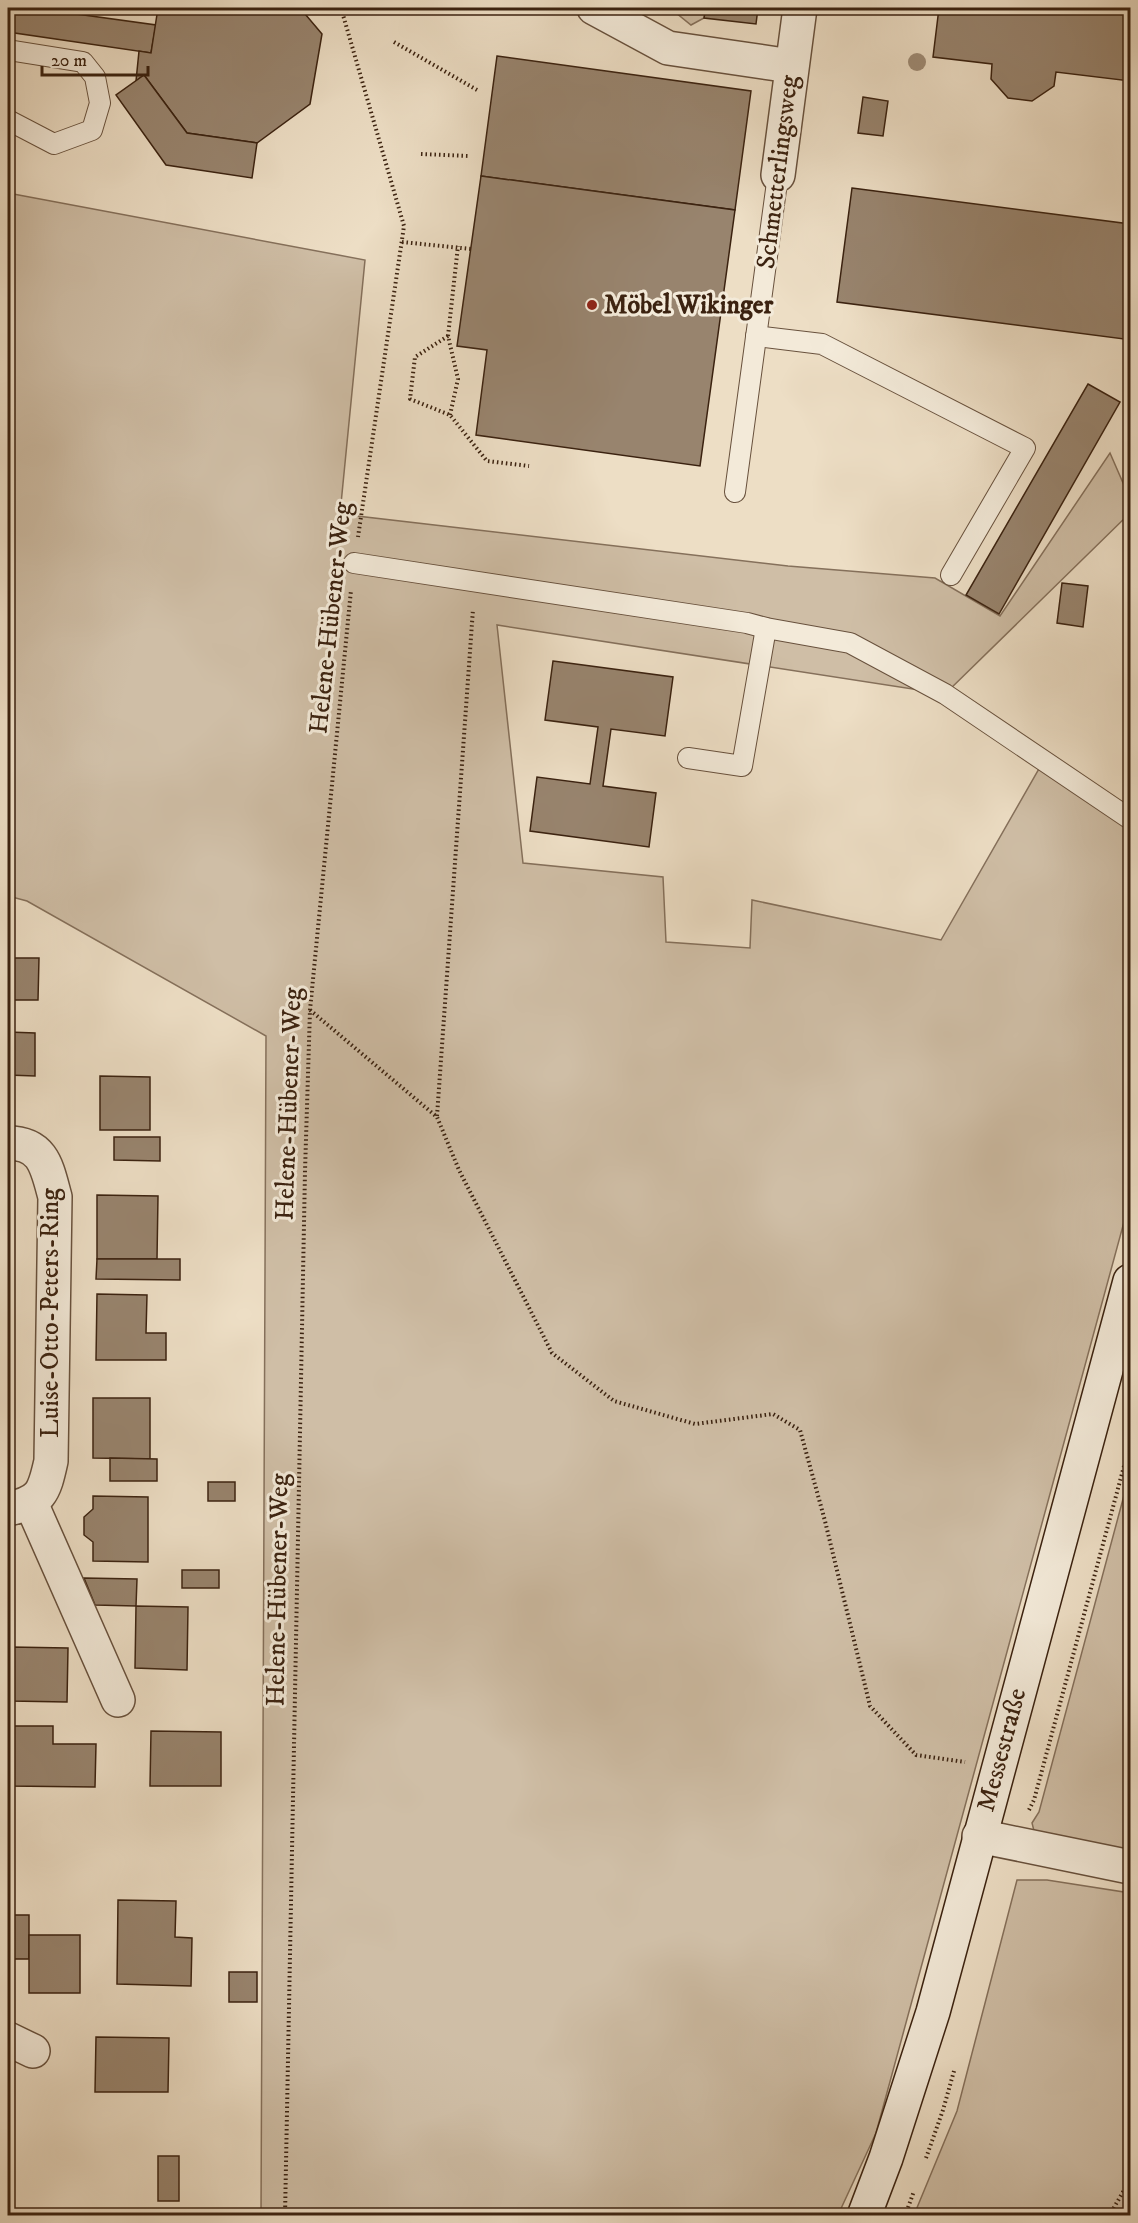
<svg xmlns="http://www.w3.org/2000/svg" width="1138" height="2223" font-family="'IM FELL DW Pica',serif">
<rect width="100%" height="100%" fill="#eddec5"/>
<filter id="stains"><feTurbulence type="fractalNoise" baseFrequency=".00333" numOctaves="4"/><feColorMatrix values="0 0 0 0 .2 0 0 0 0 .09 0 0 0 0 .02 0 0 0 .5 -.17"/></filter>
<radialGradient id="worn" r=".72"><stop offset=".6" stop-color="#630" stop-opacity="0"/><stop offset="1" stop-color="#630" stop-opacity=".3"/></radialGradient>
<g fill="#cfbea6" stroke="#85705b" stroke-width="1.5">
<polygon points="670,8 706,8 704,18 691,25"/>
<polygon points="8,193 365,260 340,514 788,566 935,578 1000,616 1110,453 1130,499 1130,513 945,694 497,625 523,863 663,877 666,942 750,948 752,900 941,940 1044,760 1130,819 1130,1200 876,2133 838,2215 261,2215 266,1036 27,901 8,896"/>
<polygon points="1130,1473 1130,1854 1034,1831 1032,1823 1039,1812"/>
<polygon points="1017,1880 1047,1880 1130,1893 1130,2215 914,2215 957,2111"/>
</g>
<g fill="#98846e" stroke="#3b2210" stroke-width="1.5">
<polygon points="8,8 33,8 156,25 151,53 8,32"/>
<polygon points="158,8 300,8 322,34 310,104 257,143 187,133 144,75 136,81 139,51 151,53"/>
<polygon points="706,8 758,8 756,24 704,18"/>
<polygon points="939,8 1130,8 1130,81 1056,72 1054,86 1032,101 1008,98 991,79 992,64 933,57"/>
<polygon points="497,56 751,91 735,210 481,176"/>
<polygon points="144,75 187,133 257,143 252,178 166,165 116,95"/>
<polygon points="863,97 888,101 883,136 858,133"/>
<polygon points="481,176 735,210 700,466 476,435 487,350 457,346"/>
<polygon points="852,188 1130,224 1130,288 1124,339 837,302"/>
<polygon points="1088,384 1120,402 999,614 966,595"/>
<polygon points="1062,583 1088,586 1083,627 1057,623"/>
<polygon points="553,661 673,677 665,736 611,729 603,786 656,793 649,847 530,831 537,777 590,784 598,727 545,720"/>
<polygon points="8,958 39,958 38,1000 8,1000"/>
<polygon points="8,1032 35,1033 35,1076 8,1075"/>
<polygon points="100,1076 150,1077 150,1130 100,1130"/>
<polygon points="114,1137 160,1137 160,1161 114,1160"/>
<polygon points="97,1195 158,1196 157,1259 97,1259"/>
<polygon points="97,1259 180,1259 180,1280 96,1279"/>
<polygon points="97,1294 147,1295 146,1333 166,1333 166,1360 96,1360"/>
<polygon points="93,1398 150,1398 150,1459 93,1458"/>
<polygon points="110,1458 157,1459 157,1481 110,1481"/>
<rect x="208" y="1482" width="27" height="19"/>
<polygon points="93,1496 148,1497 148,1562 93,1561 93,1542 84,1535 84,1517 93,1509"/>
<rect x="182" y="1570" width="37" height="18"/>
<polygon points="84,1578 137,1579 136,1606 95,1605"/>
<polygon points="136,1606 188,1607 187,1670 135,1668"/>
<polygon points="10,1647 68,1648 67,1702 10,1701"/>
<polygon points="8,1726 53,1726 53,1744 96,1744 95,1787 8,1786"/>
<polygon points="151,1731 221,1732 221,1786 150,1786"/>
<polygon points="118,1900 176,1901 175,1937 192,1938 191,1986 117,1984"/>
<rect x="8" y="1915" width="21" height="44"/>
<rect x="29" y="1935" width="51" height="58"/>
<rect x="229" y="1972" width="28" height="30"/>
<polygon points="96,2037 169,2038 168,2092 95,2092"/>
<rect x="158" y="2156" width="21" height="45"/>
<polygon points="192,2211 210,2211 213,2216 188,2216"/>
</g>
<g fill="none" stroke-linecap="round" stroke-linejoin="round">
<g stroke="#68513d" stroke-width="22">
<g id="lane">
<polyline points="8,50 83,62 95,77 100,103 92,130 54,144 8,120"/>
<polyline points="756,336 822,344 1025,448 951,575"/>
<polyline points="735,492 778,175"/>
<polyline points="354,563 747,623 766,628 850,643 945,694 1130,819"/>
<polyline points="688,758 742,766 766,628"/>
</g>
</g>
<g stroke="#68513d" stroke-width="36">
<g id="street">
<polyline points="594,8 668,48 791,66"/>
<polyline points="778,175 800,8"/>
<path d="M 8,1143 C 44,1143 47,1168 55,1197 L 51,1461 C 44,1493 41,1502 8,1509"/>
<polyline points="31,1503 118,1700"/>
<polyline points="979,1836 1130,1867"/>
<polyline points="8,2039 33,2051"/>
</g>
</g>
<g stroke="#3b2210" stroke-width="36">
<polyline id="secondary" points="864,2216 886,2158 933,2012 1130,1281"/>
</g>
<g stroke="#3b2210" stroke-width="4" stroke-dasharray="1.5 3" stroke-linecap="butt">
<polyline points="341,8 404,226 358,537"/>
<polyline points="394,42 477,90"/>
<polyline points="421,154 469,156"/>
<polyline points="402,242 471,249"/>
<polyline points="448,336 415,357 410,399 450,415 487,461 529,466"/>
<polyline points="450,415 458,379 448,336 458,246"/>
<polyline points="310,1010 437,1117 459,1170 552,1353 614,1401 695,1424 773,1414 800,1430 825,1521 870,1706 916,1755 965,1762"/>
<polyline points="437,1116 473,609"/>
<polyline points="1029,1810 1034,1800 1130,1444"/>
<polyline points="926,2158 943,2110 954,2071"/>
<polyline points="285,2216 305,1171 310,1010 351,590"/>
<polyline points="905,2216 914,2191"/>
<polyline points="1109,2216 1130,2180"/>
</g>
<use href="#lane" stroke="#f3ead9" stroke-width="20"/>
<use href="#street" stroke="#f3ead9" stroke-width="33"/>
<use href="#secondary" stroke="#f3ead9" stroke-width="33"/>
</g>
<circle fill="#9f8c76" cx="917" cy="62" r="9"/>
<circle fill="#8f2418" stroke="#f3ead9" stroke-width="2" cx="592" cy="305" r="6"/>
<g text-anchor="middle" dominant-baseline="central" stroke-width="6" stroke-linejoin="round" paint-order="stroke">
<g font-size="26" fill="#3b2210" stroke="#f3ead9">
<text transform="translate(778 172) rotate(-83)">Schmetterlingsweg</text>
<text transform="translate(331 618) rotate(-84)">Helene-Hübener-Weg</text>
<text transform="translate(289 1104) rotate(-88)">Helene-Hübener-Weg</text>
<text transform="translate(50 1313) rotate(-90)">Luise-Otto-Peters-Ring</text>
<text transform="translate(278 1590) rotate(-89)">Helene-Hübener-Weg</text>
<text transform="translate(1002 1750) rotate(-75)">Messestraße</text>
</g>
<g font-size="26" font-weight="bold" fill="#3b2210" stroke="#f3ead9" text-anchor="start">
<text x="604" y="305">Möbel Wikinger</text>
</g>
</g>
<rect width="1138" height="2223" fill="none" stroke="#eddec5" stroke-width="30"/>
<rect x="9" y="9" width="1120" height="2205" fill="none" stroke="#3b2210" stroke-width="3"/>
<rect x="15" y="15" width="1108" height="2193" fill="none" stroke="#3b2210" stroke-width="1.5"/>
<path d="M42 66v9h106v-9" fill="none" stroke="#3b2210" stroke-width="3"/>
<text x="51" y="66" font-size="18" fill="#3b2210" stroke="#f3ead9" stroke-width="4.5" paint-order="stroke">20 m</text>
<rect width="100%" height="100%" filter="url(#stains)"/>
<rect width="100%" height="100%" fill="url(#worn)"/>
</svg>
